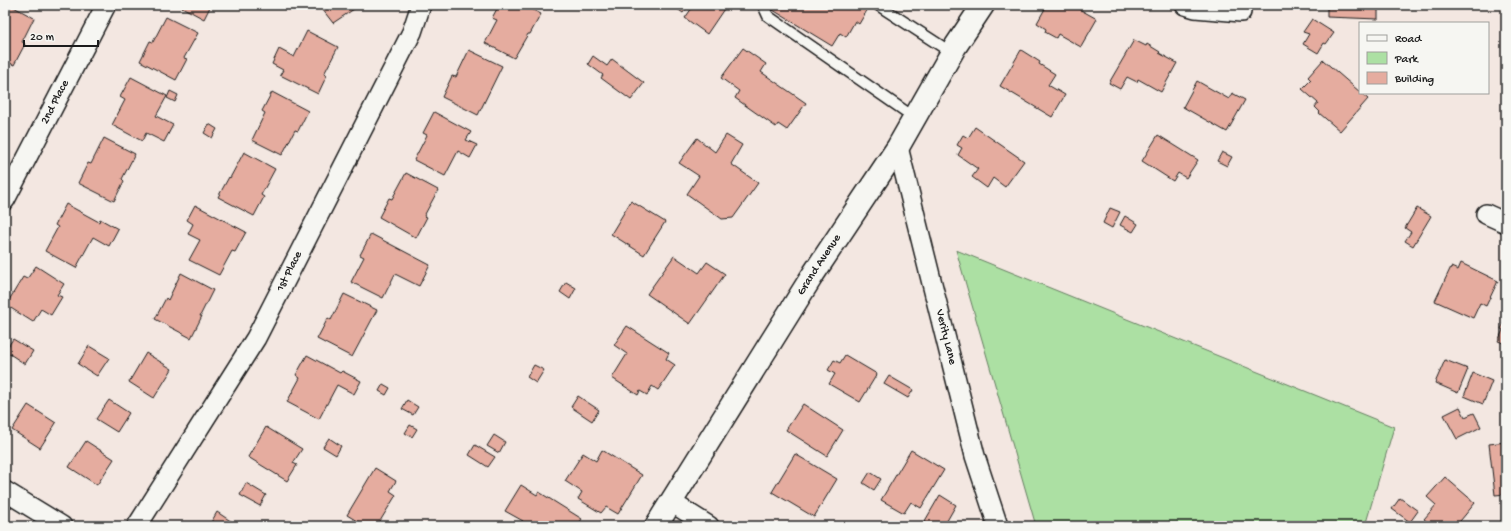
<svg xmlns="http://www.w3.org/2000/svg" width="1511" height="531" font-family="'Gochi Hand',sans-serif">
<rect width="100%" height="100%" fill="#f3e7e1"/>
<filter id="ink" filterUnits="userSpaceOnUse"><feTurbulence type="fractalNoise" baseFrequency=".025" numOctaves="2"/><feDisplacementMap in="SourceGraphic" scale="8" xChannelSelector="R" yChannelSelector="G"/><feConvolveMatrix kernelMatrix="1 2 1 2 8 2 1 2 1" color-interpolation-filters="sRGB"/></filter>
<g filter="url(#ink)">
<polygon fill="#ace0a3" stroke="#647e60" points="956,250 1394,427 1365,526 1036,526"/>
<g fill="#e5ac9f" stroke="#1c1c1c">
<polygon points="5,5 10,5 34,18 22,42 25,44 14,65 5,61"/>
<polygon points="178,5 211,5 204,19"/>
<polygon points="319,5 360,5 333,23"/>
<polygon points="499,5 523,5 541,14 530,34 528,34 514,58 485,43 497,20 492,18"/>
<polygon points="678,5 686,5 688,6 683,13 676,8"/>
<polygon points="694,5 724,5 726,6 707,34 685,18"/>
<polygon points="776,5 866,5 869,7 859,24 855,21 846,37 840,33 832,46 773,10"/>
<polygon points="1047,5 1076,5 1080,7 1079,9 1097,19 1081,47 1058,34 1056,38 1045,32 1046,29 1037,23"/>
<polygon points="1327,5 1378,5 1378,19 1327,17"/>
<polygon points="166,17 198,33 184,58 187,59 176,80 140,61 150,41 153,42"/>
<polygon points="1312,19 1334,33 1326,44 1324,43 1318,53 1303,44 1309,34 1303,32"/>
<polygon points="307,31 338,47 324,74 327,75 318,94 280,75 283,70 272,64 279,49 294,57"/>
<polygon points="1134,40 1146,46 1147,44 1160,52 1159,53 1177,63 1161,92 1138,79 1137,82 1127,77 1120,89 1109,83"/>
<polygon points="743,48 766,64 761,72 806,103 787,130 778,124 776,127 735,98 739,91 721,78"/>
<polygon points="469,50 502,66 478,115 442,97 452,76 456,77"/>
<polygon points="1021,50 1040,62 1039,64 1055,74 1048,85 1065,95 1052,117 1000,86"/>
<polygon points="593,56 607,66 612,59 644,83 631,100 601,78 603,75 588,64"/>
<polygon points="1323,60 1368,99 1340,131 1319,113 1320,112 1315,107 1318,103 1302,89 1311,80 1308,77"/>
<polygon points="131,77 167,96 156,116 173,125 164,142 146,133 142,141 112,125 125,100 120,97"/>
<polygon points="1197,81 1229,99 1232,93 1245,100 1227,132 1183,107"/>
<polygon points="170,91 178,95 175,102 167,98"/>
<polygon points="272,92 308,111 298,131 295,130 282,155 252,140 265,113 262,111"/>
<polygon points="434,112 471,132 466,140 477,145 470,158 458,151 445,176 414,160 427,135 423,133"/>
<polygon points="209,124 217,129 212,138 204,133"/>
<polygon points="975,127 1024,161 1005,187 993,178 987,188 972,177 978,169 958,155 962,148 957,145 963,135 968,138"/>
<polygon points="726,135 742,145 731,164 758,183 733,218 722,219 687,194 699,176 679,163 697,138 715,152"/>
<polygon points="1158,135 1198,160 1186,178 1178,173 1173,181 1142,161"/>
<polygon points="104,138 135,154 122,179 124,181 114,201 78,183 88,163 91,164"/>
<polygon points="244,152 275,169 261,195 264,197 254,216 218,197 229,177 230,178"/>
<polygon points="1222,152 1232,157 1227,166 1217,161"/>
<polygon points="406,173 438,190 424,216 427,217 416,238 379,217 389,198 392,199"/>
<polygon points="631,201 665,222 644,255 611,234"/>
<polygon points="66,204 99,222 100,219 118,229 109,246 93,237 76,268 45,251 58,227 55,225"/>
<polygon points="195,205 246,232 235,252 232,251 219,275 189,260 200,240 188,234 193,224 187,220"/>
<polygon points="1110,208 1120,212 1112,228 1103,223"/>
<polygon points="1417,208 1431,216 1413,246 1405,241 1411,232 1405,228"/>
<polygon points="1125,216 1138,224 1133,232 1120,225"/>
<polygon points="371,234 430,265 419,286 395,274 383,298 351,282 364,257 360,255"/>
<polygon points="674,256 699,273 707,262 725,274 690,324 647,294"/>
<polygon points="1461,263 1498,281 1486,306 1480,303 1473,318 1435,301 1451,267 1458,270"/>
<polygon points="36,266 64,284 57,295 62,297 51,315 41,309 33,322 6,305 23,277 27,279"/>
<polygon points="181,273 213,290 200,316 202,316 191,338 155,319 166,298 168,300"/>
<polygon points="566,282 576,288 570,299 560,292"/>
<polygon points="344,294 377,310 352,357 317,339 328,318 331,320"/>
<polygon points="1506,318 1506,344 1498,341 1503,330 1501,329"/>
<polygon points="627,326 669,353 666,359 675,365 658,390 652,386 647,395 640,391 638,395 612,378 627,354 614,345"/>
<polygon points="13,339 33,351 25,364 5,351"/>
<polygon points="89,346 109,358 97,376 78,364"/>
<polygon points="146,353 172,369 154,398 129,382"/>
<polygon points="307,355 340,373 342,371 361,381 354,394 337,385 319,419 287,402 300,378 296,375"/>
<polygon points="845,355 877,374 860,402 829,384 835,374 828,370 834,360 840,363"/>
<polygon points="1445,360 1468,369 1458,393 1435,383"/>
<polygon points="534,365 544,370 536,383 527,377"/>
<polygon points="1473,373 1492,381 1483,404 1464,396"/>
<polygon points="889,376 913,390 908,398 884,384"/>
<polygon points="383,384 390,388 386,395 379,391"/>
<polygon points="578,396 599,410 592,421 571,407"/>
<polygon points="109,400 129,413 117,432 96,419"/>
<polygon points="407,400 418,407 413,415 402,409"/>
<polygon points="803,404 843,430 827,456 786,430"/>
<polygon points="28,405 56,423 40,448 12,430"/>
<polygon points="1460,407 1465,417 1474,413 1481,427 1457,439 1444,415"/>
<polygon points="410,425 417,429 412,437 405,433"/>
<polygon points="266,427 302,449 293,463 297,465 287,481 248,457"/>
<polygon points="494,435 505,442 499,453 487,446"/>
<polygon points="329,438 341,446 336,455 323,447"/>
<polygon points="86,441 114,459 97,485 69,467"/>
<polygon points="1506,442 1506,494 1495,495 1489,444"/>
<polygon points="475,445 495,457 488,467 469,455"/>
<polygon points="602,450 642,475 618,514 606,507 601,513 578,499 582,492 565,481 583,453 596,461"/>
<polygon points="911,450 944,470 921,508 911,502 904,513 881,500"/>
<polygon points="795,454 837,479 814,517 772,492"/>
<polygon points="375,468 396,481 390,491 396,495 377,526 365,526 347,515"/>
<polygon points="870,472 881,479 874,490 863,483"/>
<polygon points="1445,477 1475,503 1456,526 1432,526 1424,519 1436,505 1427,497"/>
<polygon points="246,483 266,495 260,506 240,495"/>
<polygon points="521,485 537,495 539,492 582,519 577,526 526,526 522,523 523,521 505,511"/>
<polygon points="940,495 956,505 944,526 922,526"/>
<polygon points="1400,498 1418,511 1410,522 1392,509"/>
<polygon points="217,512 238,526 209,526"/>
</g>
<g fill="none" stroke-linecap="round" stroke-linejoin="round">
<g stroke="#1c1c1c" stroke-width="13">
<g id="lane">
<polyline points="763,5 768,16 915,118"/>
<polyline points="878,5 952,53"/>
</g>
</g>
<g stroke="#1c1c1c" stroke-width="22">
<g id="street">
<polyline points="1185,5 1195,8 1241,12"/>
<path id="s1" d="M 898,147 L 975,456 L 998,526"/>
<path id="s2" d="M 5,200 L 106,5"/>
<polyline points="1486,214 1506,223"/>
<polyline points="5,491 62,526"/>
<polyline points="671,502 709,526"/>
<path id="s3" d="M 137,526 L 256,338 L 412,32 L 421,5"/>
</g>
</g>
<g stroke="#1c1c1c" stroke-width="25">
<g id="secondary">
<path id="s4" d="M 656,526 L 814,273 L 898,147 L 955,47 L 983,5"/>
</g>
</g>
<use href="#lane" stroke="#f6f6f2" stroke-width="10"/>
<use href="#street" stroke="#f6f6f2" stroke-width="19"/>
<use href="#secondary" stroke="#f6f6f2" stroke-width="22"/>
</g>
</g>
<g text-anchor="middle" dominant-baseline="central" stroke-width="4" stroke-linejoin="round" paint-order="stroke">
<g font-size="12" fill="#1c1c1c" stroke="#f6f6f2">
<text stroke="none"><textPath href="#s2" startOffset="110">2nd Place</textPath></text>
<text stroke="none"><textPath href="#s4" startOffset="308">Grand Avenue</textPath></text>
<text stroke="none"><textPath href="#s3" startOffset="297">1st Place</textPath></text>
<text stroke="none"><textPath href="#s1" startOffset="196">Verity Lane</textPath></text>
</g>
</g>
<rect width="1511" height="531" fill="none" stroke="#f6f6f2" stroke-width="20"/>
<rect x="10" y="10" width="1491" height="511" fill="none" stroke="#1c1c1c" stroke-width="1.5" filter="url(#ink)"/>
<rect x="1359" y="22" width="130" height="72" fill="#f6f6f2" stroke="#9f9f9c"/>
<rect x="1367" y="35" width="20" height="6" fill="#f6f6f2" stroke="#9f9f9c"/>
<text x="1395" y="42" font-size="12" fill="#1c1c1c">Road</text>
<rect x="1367" y="52" width="20" height="12" fill="#ace0a3" stroke="#9f9f9c"/>
<text x="1395" y="62" font-size="12" fill="#1c1c1c">Park</text>
<rect x="1367" y="72" width="20" height="12" fill="#e5ac9f" stroke="#9f9f9c"/>
<text x="1395" y="82" font-size="12" fill="#1c1c1c">Building</text>
<path d="M24 40v6h74v-6" fill="none" stroke="#1c1c1c" stroke-width="2"/>
<text x="30" y="40" font-size="12" fill="#1c1c1c" stroke="#f6f6f2" stroke-width="3" paint-order="stroke">20 m</text>
</svg>
